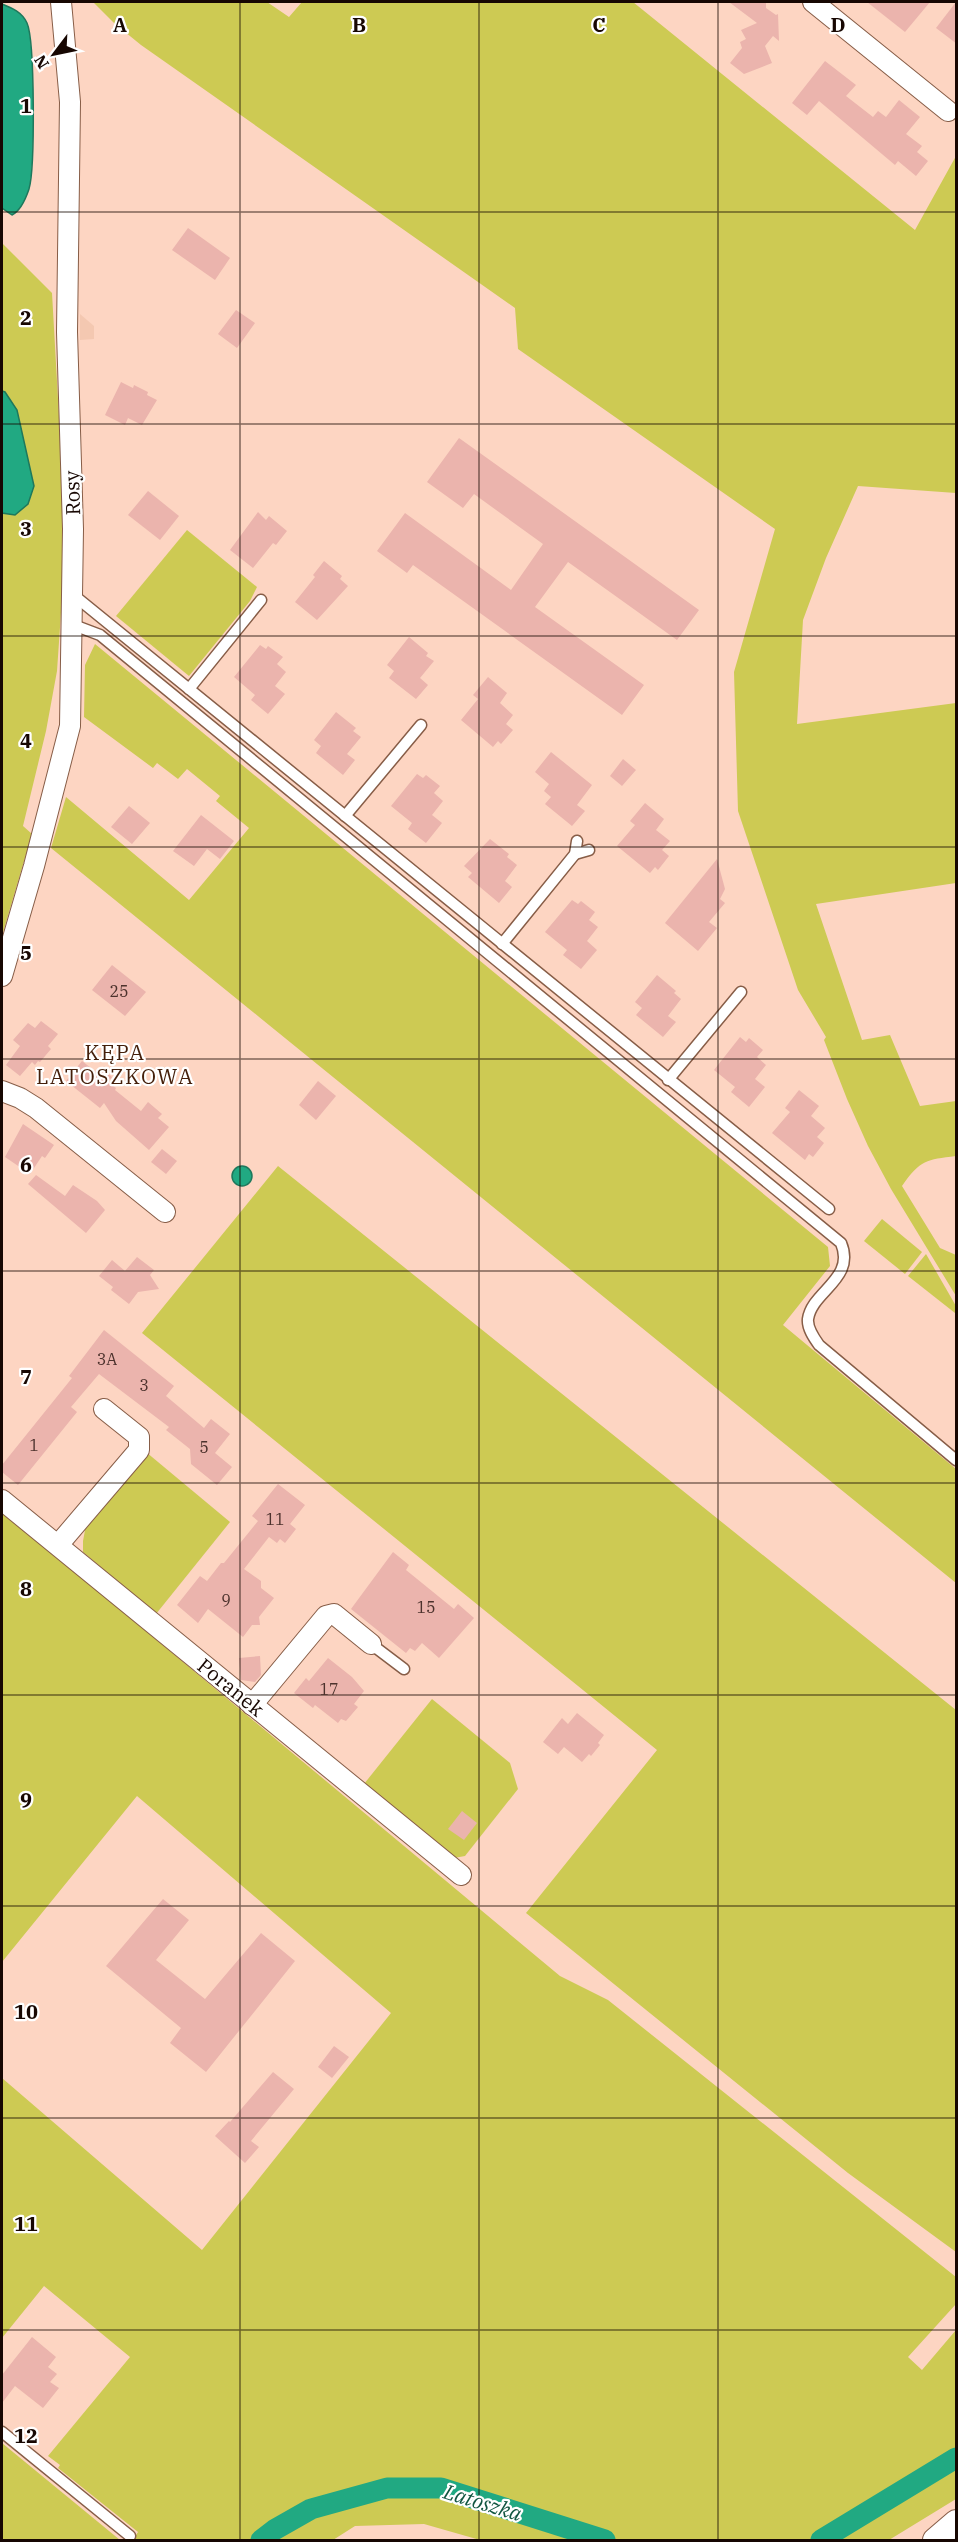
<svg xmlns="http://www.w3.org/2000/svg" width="958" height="2542" font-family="'IBM Plex Serif',serif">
<rect width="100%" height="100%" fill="#fdd5c2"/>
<polygon fill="#f4c8b1" points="80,314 94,326 94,339 80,340"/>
<g fill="#cdca53">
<path d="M 93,2 L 267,2 L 289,17 L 302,2 L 633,2 L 915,230 L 956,156 L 956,493 L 858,486 L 826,558 L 803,620 L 797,724 L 956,703 L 956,883 L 816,904 L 862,1040 L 890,1035 L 920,1106 L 956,1101 L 956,1156 C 926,1160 921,1159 902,1186 L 940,1248 L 956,1255 L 956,1296 L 891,1189 L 868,1146 L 847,1099 L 824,1040 L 826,1037 L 798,990 L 738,811 L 734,672 L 775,529 L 518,349 L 515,308 L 141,45 L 114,23 Z"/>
<polygon points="2,243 52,293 64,505 62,598 57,671 46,731 23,826 32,834 2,936"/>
<polygon points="187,530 257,587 250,601 189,676 116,616"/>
<polygon points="95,644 828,1247 830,1266 783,1325 956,1469 956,1583 51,848 66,797 189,900 249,828 216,801 220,796 187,769 178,779 157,763 153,768 84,717 85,665"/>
<polygon points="278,1166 956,1710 956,2252 848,2173 526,1913 657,1750 142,1333"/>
<polygon points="882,1219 922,1252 905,1274 864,1241"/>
<polygon points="926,1254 956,1306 955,1313 908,1276"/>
<polygon points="146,1452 230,1522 156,1614 83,1552 83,1541 87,1520"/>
<polygon points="2,1511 560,1976 608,2000 956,2277 956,2304 908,2357 922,2370 956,2330 956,2499 889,2540 480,2540 424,2524 355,2526 333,2540 133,2540 138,2532 58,2468 60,2465 48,2456 130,2357 44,2286 2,2338 2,2078 202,2250 391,2013 137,1796 2,1962"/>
<polygon points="432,1699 510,1763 518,1789 465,1856 454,1858 364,1784"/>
<polygon points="2,2443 120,2540 2,2540"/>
</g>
<g fill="#21a982" stroke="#1e785c" stroke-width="1.5">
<path d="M 2,4 C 12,8 22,12 27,23 C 35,41 35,169 29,189 C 26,198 20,211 12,215 L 2,208 Z"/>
<polygon points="2,391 5,392 17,410 34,486 28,504 15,515 2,513"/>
<circle cx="242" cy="1176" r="10"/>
</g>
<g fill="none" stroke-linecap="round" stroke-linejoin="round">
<g stroke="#21a982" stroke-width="21">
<polyline points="261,2540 274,2530 311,2509 387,2488 441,2488 605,2540"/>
<polyline points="821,2540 956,2458"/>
</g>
</g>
<g fill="#ebb4ad">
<polygon points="729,2 766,2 766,8 776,15 778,14 779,41 773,36 765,46 772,63 744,74 730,63 742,48 740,42 746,39 741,30 757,23"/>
<polygon points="867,2 930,2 905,32"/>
<polygon points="956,2 957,2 957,44 936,28"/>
<polygon points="825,61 856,85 846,96 873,117 878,111 886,117 899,100 920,117 906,134 922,146 917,152 928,161 916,176 898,161 895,165 819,101 807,115 792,103"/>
<polygon points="188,228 230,258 215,280 172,250"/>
<polygon points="236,310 255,323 237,348 218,334"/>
<polygon points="121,382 133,388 134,385 148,392 147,395 157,400 142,425 128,418 125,425 105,415"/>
<polygon points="459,438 699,610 677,640 568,562 535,607 644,685 622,715 413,565 407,573 377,551 405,513 511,590 543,544 474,494 463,508 427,482"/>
<polygon points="148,491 179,516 160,540 128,515"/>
<polygon points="258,512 266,520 269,516 287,531 276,545 273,543 253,568 230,550"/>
<polygon points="324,561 342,576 340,579 348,586 317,620 295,602 315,577 313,575"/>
<polygon points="409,637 428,653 426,656 434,661 420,678 428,685 416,699 389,678 394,671 387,665"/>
<polygon points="260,645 266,649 268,646 283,657 277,664 286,672 275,686 285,694 268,714 251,700 255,695 234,677"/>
<polygon points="488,677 507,693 500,703 513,715 506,724 513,730 501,744 498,741 493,747 461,720 478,699 473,695"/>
<polygon points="336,712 356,728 353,731 361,737 347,754 355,760 343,775 316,753 321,746 314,740"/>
<polygon points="551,752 592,785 577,805 585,811 572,826 545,804 551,797 544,791 549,784 535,772"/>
<polygon points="623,759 636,770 622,786 610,776"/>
<polygon points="417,774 423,778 426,775 440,786 434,793 443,801 432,815 442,823 426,843 408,829 412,823 391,806"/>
<polygon points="645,803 664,819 656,830 670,841 662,850 669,856 658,870 655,867 650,873 617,846 635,825 630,821"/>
<polygon points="129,806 150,823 132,844 111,827"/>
<polygon points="201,815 234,841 220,859 207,849 194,866 173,851"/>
<polygon points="490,839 509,854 507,857 517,865 505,881 512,887 499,903 468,877 472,873 464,866"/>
<polygon points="717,859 725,889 720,899 725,903 709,922 717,928 698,951 665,923"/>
<polygon points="572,900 578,904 581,901 595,912 589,920 598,927 587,941 597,950 581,969 563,955 567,950 545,932"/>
<polygon points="112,965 146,992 125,1016 92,990"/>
<polygon points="657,975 676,991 674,993 681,999 668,1016 676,1022 663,1037 636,1015 642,1008 635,1002"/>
<polygon points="41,1021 58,1034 48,1046 51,1049 40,1062 38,1061 35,1065 32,1062 20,1076 6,1065 20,1046 13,1040 28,1023 35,1028"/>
<polygon points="740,1037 746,1042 749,1038 763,1050 757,1057 766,1065 755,1079 765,1087 749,1107 731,1092 735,1087 714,1070"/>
<polygon points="82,1061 96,1072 100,1067 112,1077 108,1082 116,1088 115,1090 141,1111 148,1102 162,1114 158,1118 169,1127 149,1150 116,1121 104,1103 100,1108 66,1081"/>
<polygon points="318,1081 336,1096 316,1120 299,1105"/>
<polygon points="799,1090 819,1106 811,1116 825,1128 817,1137 824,1143 813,1157 809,1154 805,1160 772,1133 790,1112 785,1108"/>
<polygon points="23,1124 54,1145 45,1158 42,1156 30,1174 5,1157"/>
<polygon points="162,1149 177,1161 166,1174 151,1162"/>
<polygon points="36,1175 65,1196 73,1185 97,1201 105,1210 86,1233 28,1184"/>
<polygon points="137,1257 154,1270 150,1275 159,1289 138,1292 129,1304 111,1290 113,1287 99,1276 112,1260 125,1271"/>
<polygon points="104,1330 174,1386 166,1396 204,1428 211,1419 230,1434 215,1453 232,1467 217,1485 191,1464 190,1449 166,1430 169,1427 99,1374 71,1407 77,1412 18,1485 2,1472 2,1465 72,1378 69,1376"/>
<polygon points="278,1484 305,1505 290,1524 296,1529 285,1543 280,1539 277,1543 269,1537 244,1569 261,1581 261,1588 274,1598 259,1617 260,1625 252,1625 243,1637 208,1609 198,1623 177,1605 200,1576 207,1581 221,1563 224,1563 258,1521 252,1516"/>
<polygon points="393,1552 409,1565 406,1570 454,1609 458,1604 474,1618 439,1658 422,1643 415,1651 410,1648 406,1653 351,1609"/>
<polygon points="260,1656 261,1675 255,1682 241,1680 239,1658"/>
<polygon points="328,1658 352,1677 364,1691 354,1704 358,1707 346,1721 341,1719 338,1723 315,1705 313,1708 294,1693 306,1678 309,1681"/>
<polygon points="577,1713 604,1735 598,1743 600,1745 591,1756 589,1754 582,1762 564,1747 558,1754 543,1742 562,1718 568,1724"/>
<polygon points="462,1811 477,1823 464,1840 448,1829"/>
<polygon points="163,1899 189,1920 156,1960 205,1999 261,1933 295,1961 206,2072 170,2043 181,2028 106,1966"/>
<polygon points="334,2046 349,2057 332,2078 318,2067"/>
<polygon points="273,2072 294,2089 251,2141 259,2147 245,2163 215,2136 229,2121 230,2122"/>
<polygon points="32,2337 56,2357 48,2367 57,2374 50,2382 59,2388 43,2408 15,2386 2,2403 2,2375"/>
</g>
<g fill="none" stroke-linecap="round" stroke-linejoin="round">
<g stroke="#875d47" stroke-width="13">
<g id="service">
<polyline points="71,593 829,1209"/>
<path d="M 71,624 L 100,635 L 841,1243 C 856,1279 812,1291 808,1319 C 807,1328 814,1338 819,1345 L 956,1460"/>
<polyline points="189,689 261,600"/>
<polyline points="345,816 421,725"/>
<polyline points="575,854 589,850"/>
<polyline points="502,944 575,854 577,841"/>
<polyline points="668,1080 741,992"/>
<polyline points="371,1644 404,1669"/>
<polyline points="2,2432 130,2536"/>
</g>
</g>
<g stroke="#875d47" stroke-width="22">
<g id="minor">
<polyline points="813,2 948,111"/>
<polyline points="2,976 34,866 70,726 73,529 67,332 70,102 61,2"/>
<polyline points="2,1091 20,1098 36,1108 165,1212"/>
<polyline points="2,1500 461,1875"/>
<polyline points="58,1545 139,1450 139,1437 104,1409"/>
<polyline points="252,1705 326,1616 334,1614 371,1644"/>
</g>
</g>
<g stroke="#875d47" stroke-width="26">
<polyline id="tertiary" points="935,2540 956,2522"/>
</g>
<use href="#service" stroke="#fff" stroke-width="10"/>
<use href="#minor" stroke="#fff" stroke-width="20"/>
<use href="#tertiary" stroke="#fff" stroke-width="24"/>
</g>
<path fill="none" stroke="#170702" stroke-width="1.5" stroke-opacity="0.55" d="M 240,2 L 240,2540M 479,2 L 479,2540M 718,2 L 718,2540M 2,212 L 956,212M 2,424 L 956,424M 2,636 L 956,636M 2,847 L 956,847M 2,1059 L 956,1059M 2,1271 L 956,1271M 2,1483 L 956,1483M 2,1695 L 956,1695M 2,1906 L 956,1906M 2,2118 L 956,2118M 2,2330 L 956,2330"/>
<g text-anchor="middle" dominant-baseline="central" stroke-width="4.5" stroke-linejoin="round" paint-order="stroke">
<g font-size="16" fill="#4c322d">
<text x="119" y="991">25</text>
<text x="107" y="1359">3A</text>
<text x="144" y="1385">3</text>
<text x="34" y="1445">1</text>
<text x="204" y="1447">5</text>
<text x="275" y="1519">11</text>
<text x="226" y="1600">9</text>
<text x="426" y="1607">15</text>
<text x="329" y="1689">17</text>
</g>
<g font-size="20" fill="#170702" stroke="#fff">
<text transform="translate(72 493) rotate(-92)">Rosy</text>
<text transform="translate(231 1687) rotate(39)">Poranek</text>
</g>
<g font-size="21" letter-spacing="1.5" fill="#441f0a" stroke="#fff">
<text x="115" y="1052">KĘPA<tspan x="115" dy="24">LATOSZKOWA</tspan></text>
</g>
<g font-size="21" font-style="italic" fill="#115641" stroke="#fff">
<text transform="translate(483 2502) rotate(17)">Latoszka</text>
</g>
</g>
<g font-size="20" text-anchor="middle" font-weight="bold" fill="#170702" stroke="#fff" stroke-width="4.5" stroke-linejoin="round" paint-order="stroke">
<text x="120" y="32">A</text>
<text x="359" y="32">B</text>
<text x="599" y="32">C</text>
<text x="838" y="32">D</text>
<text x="26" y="113">1</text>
<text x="26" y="325">2</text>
<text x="26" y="536">3</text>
<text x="26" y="748">4</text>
<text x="26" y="960">5</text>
<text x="26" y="1172">6</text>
<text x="26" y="1384">7</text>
<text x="26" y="1596">8</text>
<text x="26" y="1807">9</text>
<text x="26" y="2019">10</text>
<text x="26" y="2231">11</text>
<text x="26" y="2443">12</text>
</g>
<rect width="958" height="2542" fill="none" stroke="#170702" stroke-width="6"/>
<g transform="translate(54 54) rotate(238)" stroke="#ffffff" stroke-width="4.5" paint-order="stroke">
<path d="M0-4.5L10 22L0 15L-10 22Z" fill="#170702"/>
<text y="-9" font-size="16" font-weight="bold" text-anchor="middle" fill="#170702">N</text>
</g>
</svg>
